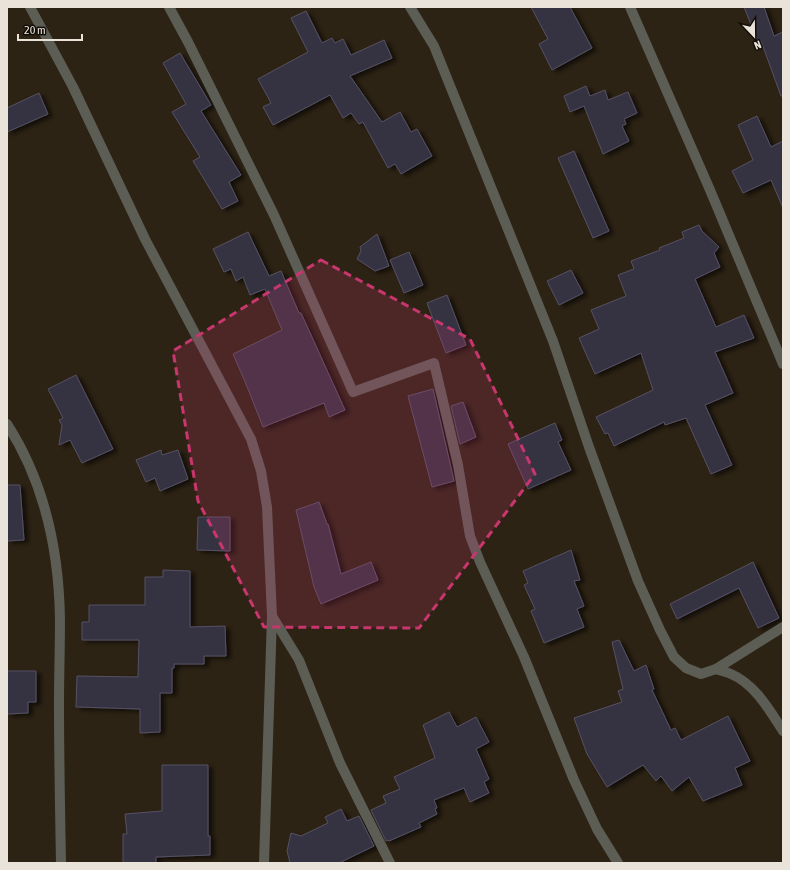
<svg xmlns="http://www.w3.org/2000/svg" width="790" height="870" font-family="'Asap Condensed',sans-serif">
<defs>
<filter id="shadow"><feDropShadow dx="4.5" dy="2.5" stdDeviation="2" flood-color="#0009"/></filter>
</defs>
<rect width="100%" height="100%" fill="#2d2314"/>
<g fill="#363243" stroke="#555164" filter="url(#shadow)">
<polygon points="531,7 570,7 592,48 552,70 539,44 548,39"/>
<polygon points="744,7 764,7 774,36 783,32 783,96 781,96 761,41 758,42"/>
<polygon points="306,11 322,43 332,38 335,43 343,39 351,55 384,40 392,58 350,76 382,122 400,112 411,132 417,129 432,156 401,174 395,164 388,168 363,122 359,124 351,113 343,118 330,95 273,125 263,107 271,103 258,79 308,52 291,18"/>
<polygon points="180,53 211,105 201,111 241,175 229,182 238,201 222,209 193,161 200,157 172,112 186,104 163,63"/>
<polygon points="586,86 590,96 605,90 608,100 628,92 637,113 624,119 626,124 622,126 629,141 603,154 584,106 570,112 564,96"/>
<polygon points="39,93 48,114 7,132 7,108"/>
<polygon points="757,116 771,147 783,141 783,208 771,180 743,193 732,171 753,160 738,125"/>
<polygon points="574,151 609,231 593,238 558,158"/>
<polygon points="699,225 702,231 719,247 714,253 720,267 695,279 716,327 744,315 754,338 715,352 733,393 705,405 732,465 711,474 686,418 665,425 664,422 614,446 608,433 605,434 596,417 653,390 641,353 595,374 579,338 599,329 591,310 626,296 618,275 634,269 631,261 660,250 659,248 684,238 682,232"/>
<polygon points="248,232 269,276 281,271 299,313 301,313 345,410 329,417 324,403 263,427 246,384 233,354 282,330 265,289 250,295 243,277 236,281 231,269 224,272 213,249"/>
<polygon points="377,234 389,266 375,271 357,259 361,251 360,247"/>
<polygon points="409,252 423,285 404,293 390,260"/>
<polygon points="571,270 583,293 559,305 547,281"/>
<polygon points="447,295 466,345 446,353 427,303"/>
<polygon points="76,375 113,449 82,463 70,440 59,445 62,425 59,420 63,418 48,389"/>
<polygon points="433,389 454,481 432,487 408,396"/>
<polygon points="463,402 476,437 460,444 451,406"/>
<polygon points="555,423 562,440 558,442 571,470 528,489 508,444"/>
<polygon points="161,450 162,455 178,450 188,479 160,491 155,478 146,482 136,460"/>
<polygon points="7,485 20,485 24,540 7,541"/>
<polygon points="319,502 327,524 328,524 341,574 371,562 378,580 321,604 314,587 296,510"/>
<polygon points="198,517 230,517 230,551 197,550"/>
<polygon points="571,550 580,580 574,581 584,606 577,609 584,627 544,643 531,611 535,609 524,585 528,583 523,571"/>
<polygon points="753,562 779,618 758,628 739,588 677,619 670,604"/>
<polygon points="163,570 190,571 190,627 225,626 226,656 204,656 204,664 174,664 174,668 172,668 172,693 160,693 160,732 140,733 140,709 76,707 77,676 138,677 139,640 82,640 82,622 89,622 89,605 145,605 145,577 163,577"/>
<polygon points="619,640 634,671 646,665 654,689 652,690 671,730 675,728 681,740 728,716 750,761 735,768 742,785 703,801 689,777 672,791 661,776 656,781 643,765 607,787 587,754 574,718 622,702 618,691 623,689 612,642"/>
<polygon points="7,671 36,671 36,702 28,702 28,713 7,714"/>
<polygon points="449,712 457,727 476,717 489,742 476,749 489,779 484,782 489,793 470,802 464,788 434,800 437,808 435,809 437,814 419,823 421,827 389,841 388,840 386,841 371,810 386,803 383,796 400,789 394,777 435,758 423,725"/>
<polygon points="162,765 208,765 208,836 210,836 210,855 156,857 156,863 123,863 123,834 127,834 125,814 162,811"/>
<polygon points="341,809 347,821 359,816 374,846 339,863 290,863 287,851 291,833 301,836 328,823 325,817"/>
</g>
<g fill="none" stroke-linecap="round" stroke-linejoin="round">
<g stroke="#5c5d55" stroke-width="10">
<polyline points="30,7 73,87 145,239 251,439 261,471 267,507 272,616 264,863"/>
<polyline points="169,7 188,42 274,215 353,392 434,363 458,465 470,536 480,562 524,657 574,780 597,829 618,863"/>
<polyline points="410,7 434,46 553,341 589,447 638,581 660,630 674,657 686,668 701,674 716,669 783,627"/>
<polyline points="630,7 710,190 783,364"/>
<path d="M 7,424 C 45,483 59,550 60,620 C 60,648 59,675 59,702 C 59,756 60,809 61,863"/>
<polyline points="272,616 299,660 340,763 390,863"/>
<path d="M 716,669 C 721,671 727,672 731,674 C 755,684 770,711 783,731"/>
</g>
</g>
<path fill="#c8366e" fill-opacity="0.2" stroke="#c8366e" stroke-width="3" stroke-dasharray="8 5" stroke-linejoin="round" d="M 321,260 L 470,339 L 535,474 L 419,628 L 264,627 L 198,501 L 173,351 Z"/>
<rect width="790" height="870" fill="none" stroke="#eae3d9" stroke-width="16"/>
<g transform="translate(754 36) rotate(158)" stroke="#110d07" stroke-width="3" paint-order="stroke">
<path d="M0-3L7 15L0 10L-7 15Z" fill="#eae3d9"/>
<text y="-6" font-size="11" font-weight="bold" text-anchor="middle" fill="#eae3d9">N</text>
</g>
<path d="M18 34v6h64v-6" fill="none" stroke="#eae3d9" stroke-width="2"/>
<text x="24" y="34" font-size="12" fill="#eae3d9" stroke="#110d07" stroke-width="3" paint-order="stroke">20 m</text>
</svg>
